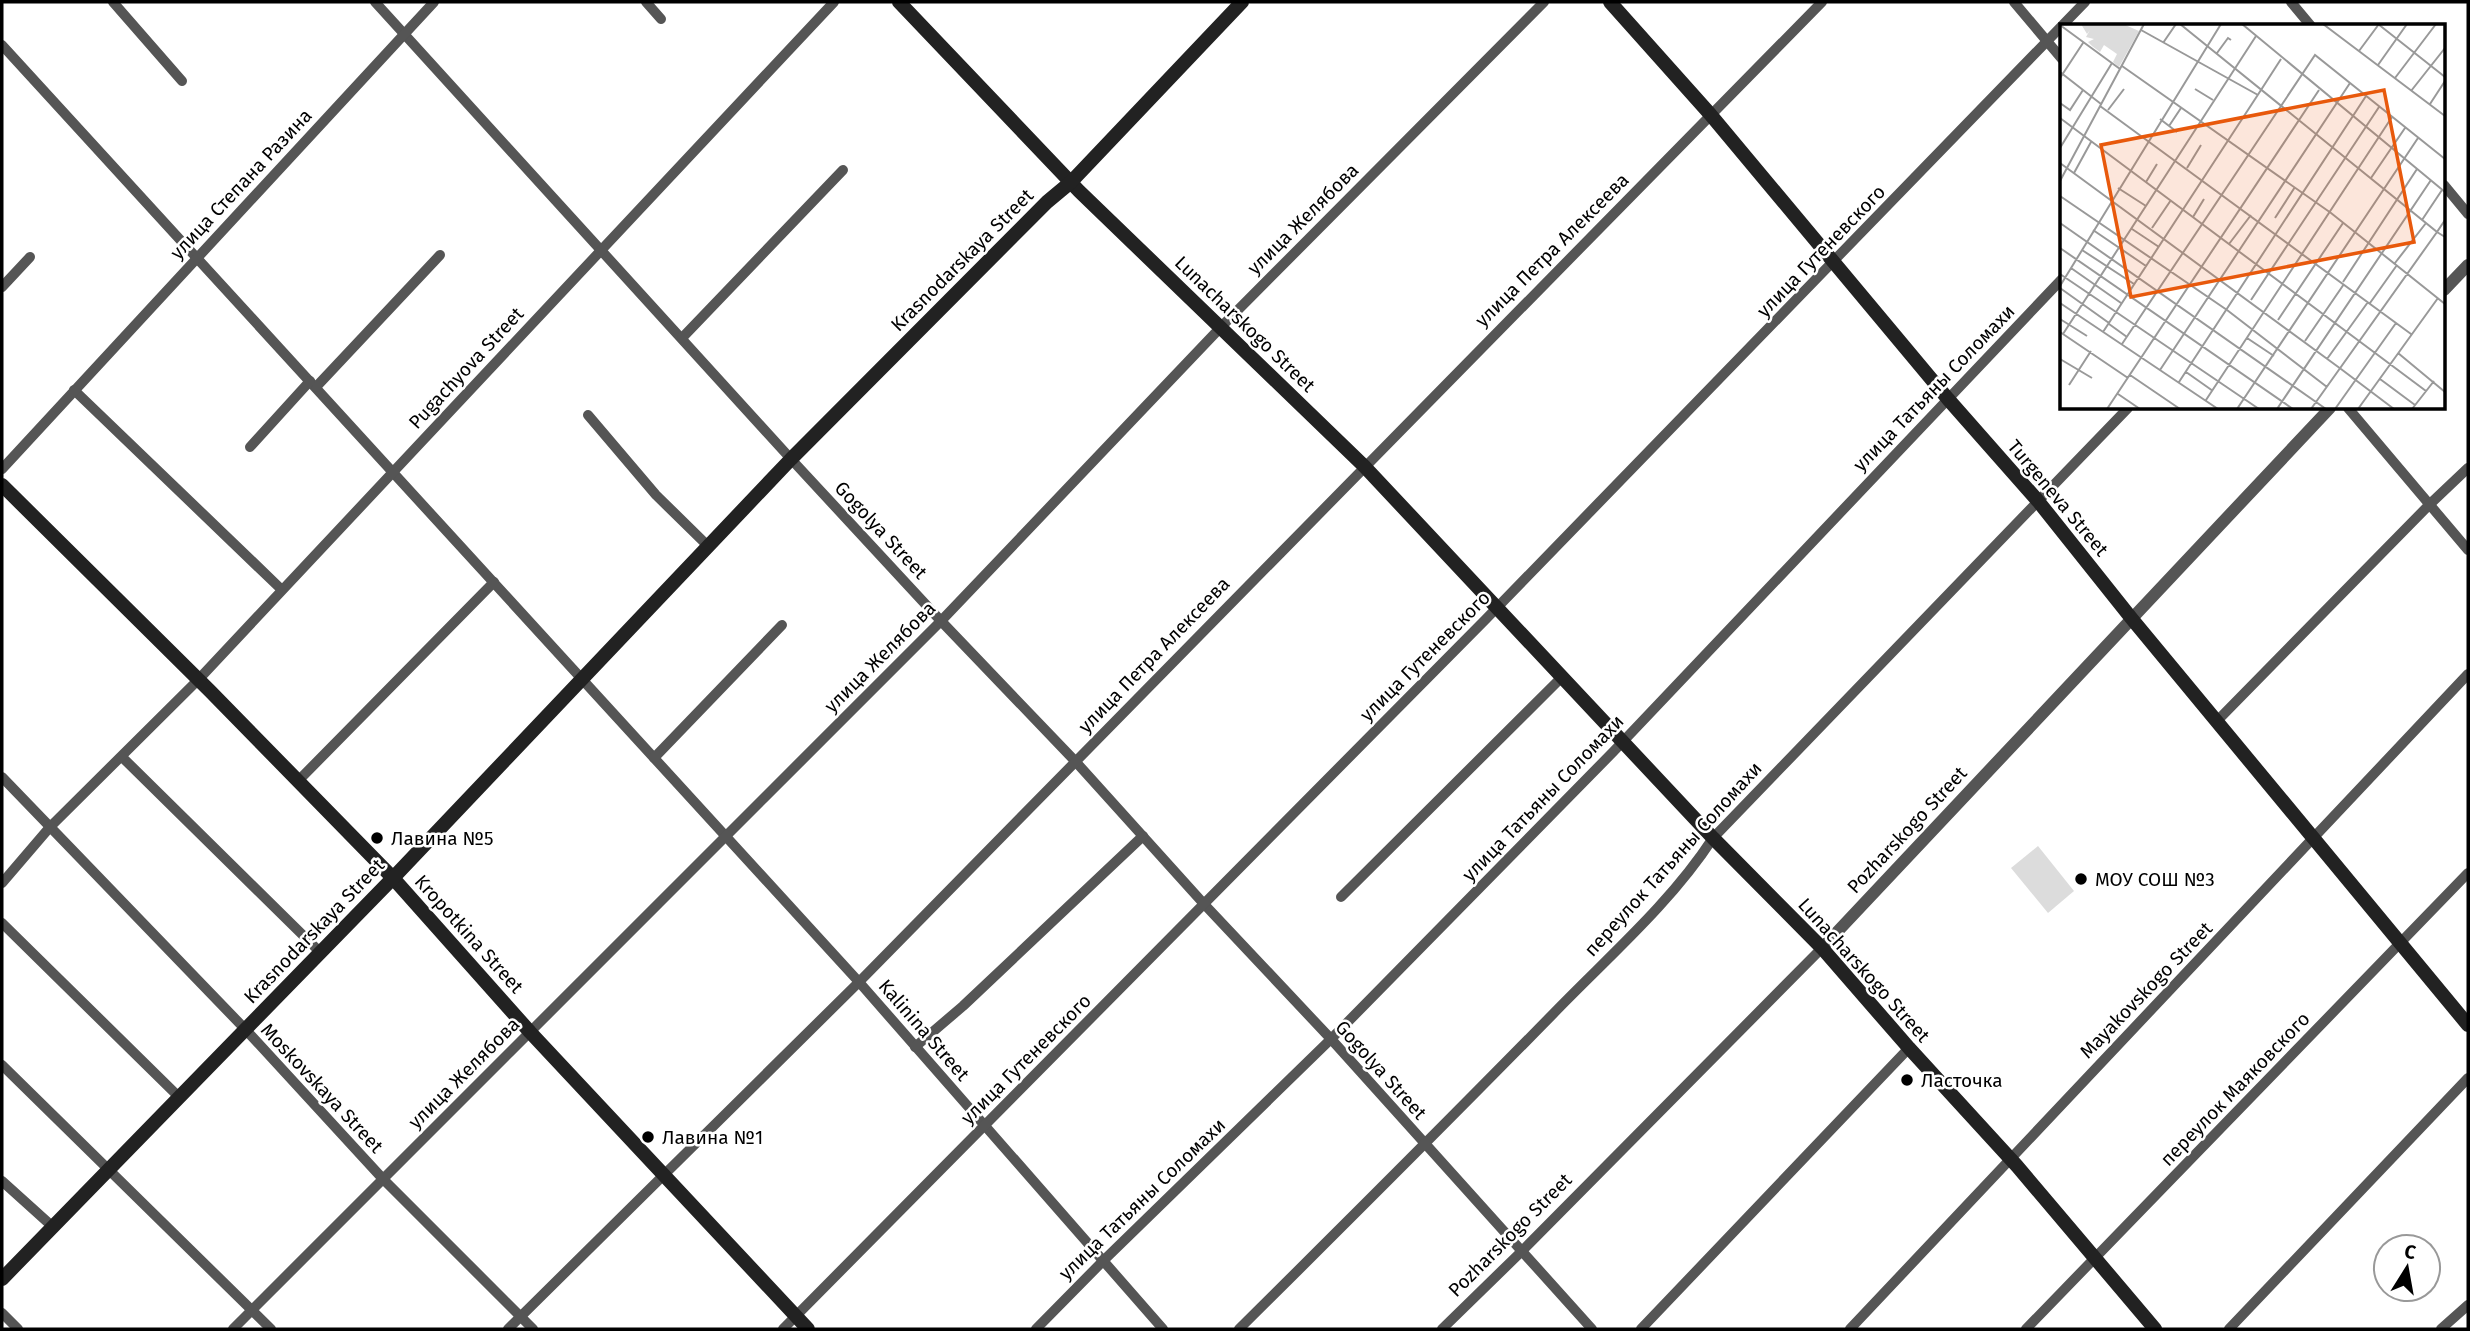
<svg xmlns="http://www.w3.org/2000/svg" width="2470" height="1331" font-family="'Fira Sans',sans-serif">
<rect width="100%" height="100%" fill="#fff"/>
<polygon fill="#dcdcdc" points="2038,846 2074,891 2048,913 2011,868"/>
<g fill="none" stroke-linecap="round" stroke-linejoin="round">
<g stroke="#555" stroke-width="10">
<polyline points="113,2 182,81"/>
<polyline points="375,2 791,459 941,621 1075,761 1204,904 1331,1039 1592,1329"/>
<polyline points="646,2 661,19"/>
<polyline points="2014,2 2062,59"/>
<polyline points="2291,2 2311,26"/>
<polyline points="2,45 859,982 1163,1329"/>
<polyline points="2444,185 2468,214"/>
<polyline points="2,287 30,257"/>
<polyline points="682,338 843,170"/>
<polyline points="316,387 440,255"/>
<polyline points="74,390 281,589"/>
<polyline points="2348,408 2468,550"/>
<polyline points="588,415 656,495 708,546"/>
<polyline points="250,447 310,381"/>
<polyline points="2,469 434,2"/>
<polyline points="2217,721 2430,504 2468,468"/>
<polyline points="122,757 321,953"/>
<polyline points="654,758 782,625"/>
<polyline points="2,777 246,1030 383,1179 533,1329"/>
<polyline points="298,781 494,582"/>
<polyline points="2,883 50,827 198,680 834,2"/>
<polyline points="1341,897 1562,677"/>
<polyline points="2,923 180,1098"/>
<polyline points="915,1047 963,1006 1143,836"/>
<polyline points="2,1065 271,1329"/>
<polyline points="2,1181 53,1227"/>
<polyline points="2,1313 18,1329"/>
<polyline points="233,1329 941,621 1221,327 1544,2"/>
<polyline points="508,1329 859,982 1822,2"/>
<polyline points="783,1329 1485,620 2085,2"/>
<polyline points="1036,1329 1103,1261 1331,1039 1613,752 2062,279"/>
<path d="M 1239,1329 C 1344,1225 1449,1120 1553,1014 C 1607,958 1670,904 1713,838 L 2128,408"/>
<polyline points="1442,1329 1522,1251 1822,948"/>
<polyline points="1641,1329 1909,1048"/>
<polyline points="1850,1329 2468,674"/>
<polyline points="2026,1329 2468,873"/>
<polyline points="2229,1329 2468,1078"/>
<polyline points="2441,1329 2468,1305"/>
</g>
<g stroke="#555" stroke-width="12">
<polyline points="2444,290 2468,265"/>
<polyline points="1822,948 2330,408"/>
</g>
<g stroke="#222" stroke-width="14">
<polyline points="899,2 1079,191 1364,466 1713,838 1822,948 1909,1048 2017,1166 2155,1329"/>
<polyline points="1610,2 1710,114 1948,399 2038,501 2132,619 2468,1025"/>
<polyline points="2,485 210,691 393,878 530,1032 808,1329"/>
<polyline points="2,1279 393,878 791,459 1047,202 1071,182 1242,2"/>
</g>
</g>
<g fill="#000" stroke="#fff" stroke-width="2.5">
<circle cx="377" cy="838" r="7"/>
<circle cx="2081" cy="879" r="7"/>
<circle cx="1907" cy="1080" r="7"/>
<circle cx="648" cy="1137" r="7"/>
</g>
<g text-anchor="middle" dominant-baseline="central" stroke-width="5" stroke-linejoin="round" paint-order="stroke">
<g font-size="19" fill="#000" stroke="#fff">
<text transform="translate(241 184) rotate(-47)">улица Степана Разина</text>
<text transform="translate(1303 219) rotate(-45)">улица Желябова</text>
<text transform="translate(1552 250) rotate(-45)">улица Петра Алексеева</text>
<text transform="translate(1821 251) rotate(-46)">улица Гутеневского</text>
<text transform="translate(962 260) rotate(-45)">Krasnodarskaya Street</text>
<text transform="translate(1245 324) rotate(44)">Lunacharskogo Street</text>
<text transform="translate(466 368) rotate(-47)">Pugachyova Street</text>
<text transform="translate(1934 388) rotate(-46)">улица Татьяны Соломахи</text>
<text transform="translate(2058 498) rotate(50)">Turgeneva Street</text>
<text transform="translate(881 530) rotate(47)">Gogolya Street</text>
<text transform="translate(1154 655) rotate(-46)">улица Петра Алексеева</text>
<text transform="translate(1425 656) rotate(-45)">улица Гутеневского</text>
<text transform="translate(880 657) rotate(-45)">улица Желябова</text>
<text transform="translate(1543 798) rotate(-46)">улица Татьяны Соломахи</text>
<text transform="translate(1907 830) rotate(-47)">Pozharskogo Street</text>
<text transform="translate(1673 859) rotate(-48)">переулок Татьяны Соломахи</text>
<text transform="translate(314 931) rotate(-46)">Krasnodarskaya Street</text>
<text transform="translate(469 934) rotate(48)">Kropotkina Street</text>
<text transform="translate(1864 970) rotate(48)">Lunacharskogo Street</text>
<text transform="translate(2146 990) rotate(-46)">Mayakovskogo Street</text>
<text transform="translate(924 1030) rotate(49)">Kalinina Street</text>
<text transform="translate(1026 1059) rotate(-45)">улица Гутеневского</text>
<text transform="translate(1381 1070) rotate(48)">Gogolya Street</text>
<text transform="translate(464 1073) rotate(-45)">улица Желябова</text>
<text transform="translate(322 1088) rotate(47)">Moskovskaya Street</text>
<text transform="translate(2235 1089) rotate(-46)">переулок Маяковского</text>
<text transform="translate(1142 1199) rotate(-44)">улица Татьяны Соломахи</text>
<text transform="translate(1510 1235) rotate(-45)">Pozharskogo Street</text>
</g>
<g font-size="19" fill="#000" stroke="#fff" text-anchor="start">
<text x="391" y="838">Лавина №5</text>
<text x="2095" y="879">МОУ СОШ №3</text>
<text x="1921" y="1080">Ласточка</text>
<text x="662" y="1137">Лавина №1</text>
</g>
</g>
<g transform="translate(2060 24)">
<rect width="385" height="385" fill="#fff"/>
<path d="M 21,0 L 63,0 L 79,7 L 59,43 L 53,38 L 57,30 L 44,21 L 40,28 L 32,22 L 28,18 L 34,15 L 26,13 L 30,6 L 27,10 Z" fill="#dcdcdc"/>
<path fill="none" stroke="#999" stroke-width="2" d="M 120,0 L 377,208 L 251,385M 182,0 L 385,168M 263,0 L 385,92M 318,0 L 385,53M 0,1 L 60,45M 81,6 L 198,71M 103,19 L 116,0M 299,27 L 319,0M 157,29 L 168,14 L 171,16M 318,41 L 347,0M 62,42 L 271,189 L 385,280M 0,48 L 41,80M 0,54 L 23,19M 335,54 L 376,0M 135,65 L 153,76M 201,66 L 221,35M 351,67 L 385,24M 0,79 L 10,86 L 23,66M 370,80 L 385,57M 40,82 L 351,310M 48,86 L 64,65M 0,94 L 366,367M 100,95 L 117,108M 109,102 L 121,84M 0,124 L 52,39M 0,139 L 281,345M 127,144 L 141,121M 14,149 L 31,118M 311,154 L 345,104M 0,157 L 84,0M 86,158 L 97,140M 58,164 L 86,182M 0,172 L 167,286 L 267,363M 133,193 L 144,175M 215,194 L 235,163M 362,196 L 382,166M 385,196 L 377,208 L 385,213M 0,199 L 266,385M 92,204 L 111,176M 72,205 L 99,223M 33,206 L 86,242M 169,220 L 191,191M 0,224 L 233,385M 22,226 L 74,260M 335,239 L 366,199M 11,244 L 61,279M 0,250 L 199,385M 283,258 L 357,145M 0,262 L 161,0M 0,264 L 49,299M 191,276 L 319,83M 0,279 L 158,385M 310,279 L 337,241M 0,295 L 27,312M 218,296 L 283,199M 49,300 L 67,313M 0,308 L 68,354M 43,308 L 201,66M 3,310 L 196,12M 187,314 L 214,332M 245,317 L 284,260M 62,320 L 255,31 L 385,135M 338,329 L 385,368M 0,335 L 32,354M 267,335 L 308,278M 281,345 L 334,385M 100,346 L 290,59M 126,348 L 153,367M 70,351 L 120,385M 320,355 L 355,381M 119,358 L 306,72M 9,361 L 31,327M 58,370 L 80,385M 146,376 L 332,93M 47,385 L 259,66M 177,385 L 358,114M 217,385 L 371,156M 275,385 L 336,299M 298,385 L 378,274M 352,385 L 374,357"/>
<path fill="#e8590c" fill-opacity="0.15" stroke="#e8590c" stroke-width="3.5" d="M 324,66 L 354,218 L 71,273 L 41,121 Z"/>
<rect width="385" height="385" fill="none" stroke="#000" stroke-width="3.5"/>
</g>
<rect width="2470" height="1331" fill="none" stroke="#000000" stroke-width="7"/>
<g transform="translate(2407 1268) rotate(11)"><circle r="33" fill="#ffffff" stroke="#999999" stroke-width="2"/>
<path d="M0-5L12 26L0 18L-12 26Z" fill="#000000"/>
<text y="-10" font-size="19" font-weight="bold" text-anchor="middle" fill="#000000">С</text>
</g>
</svg>
